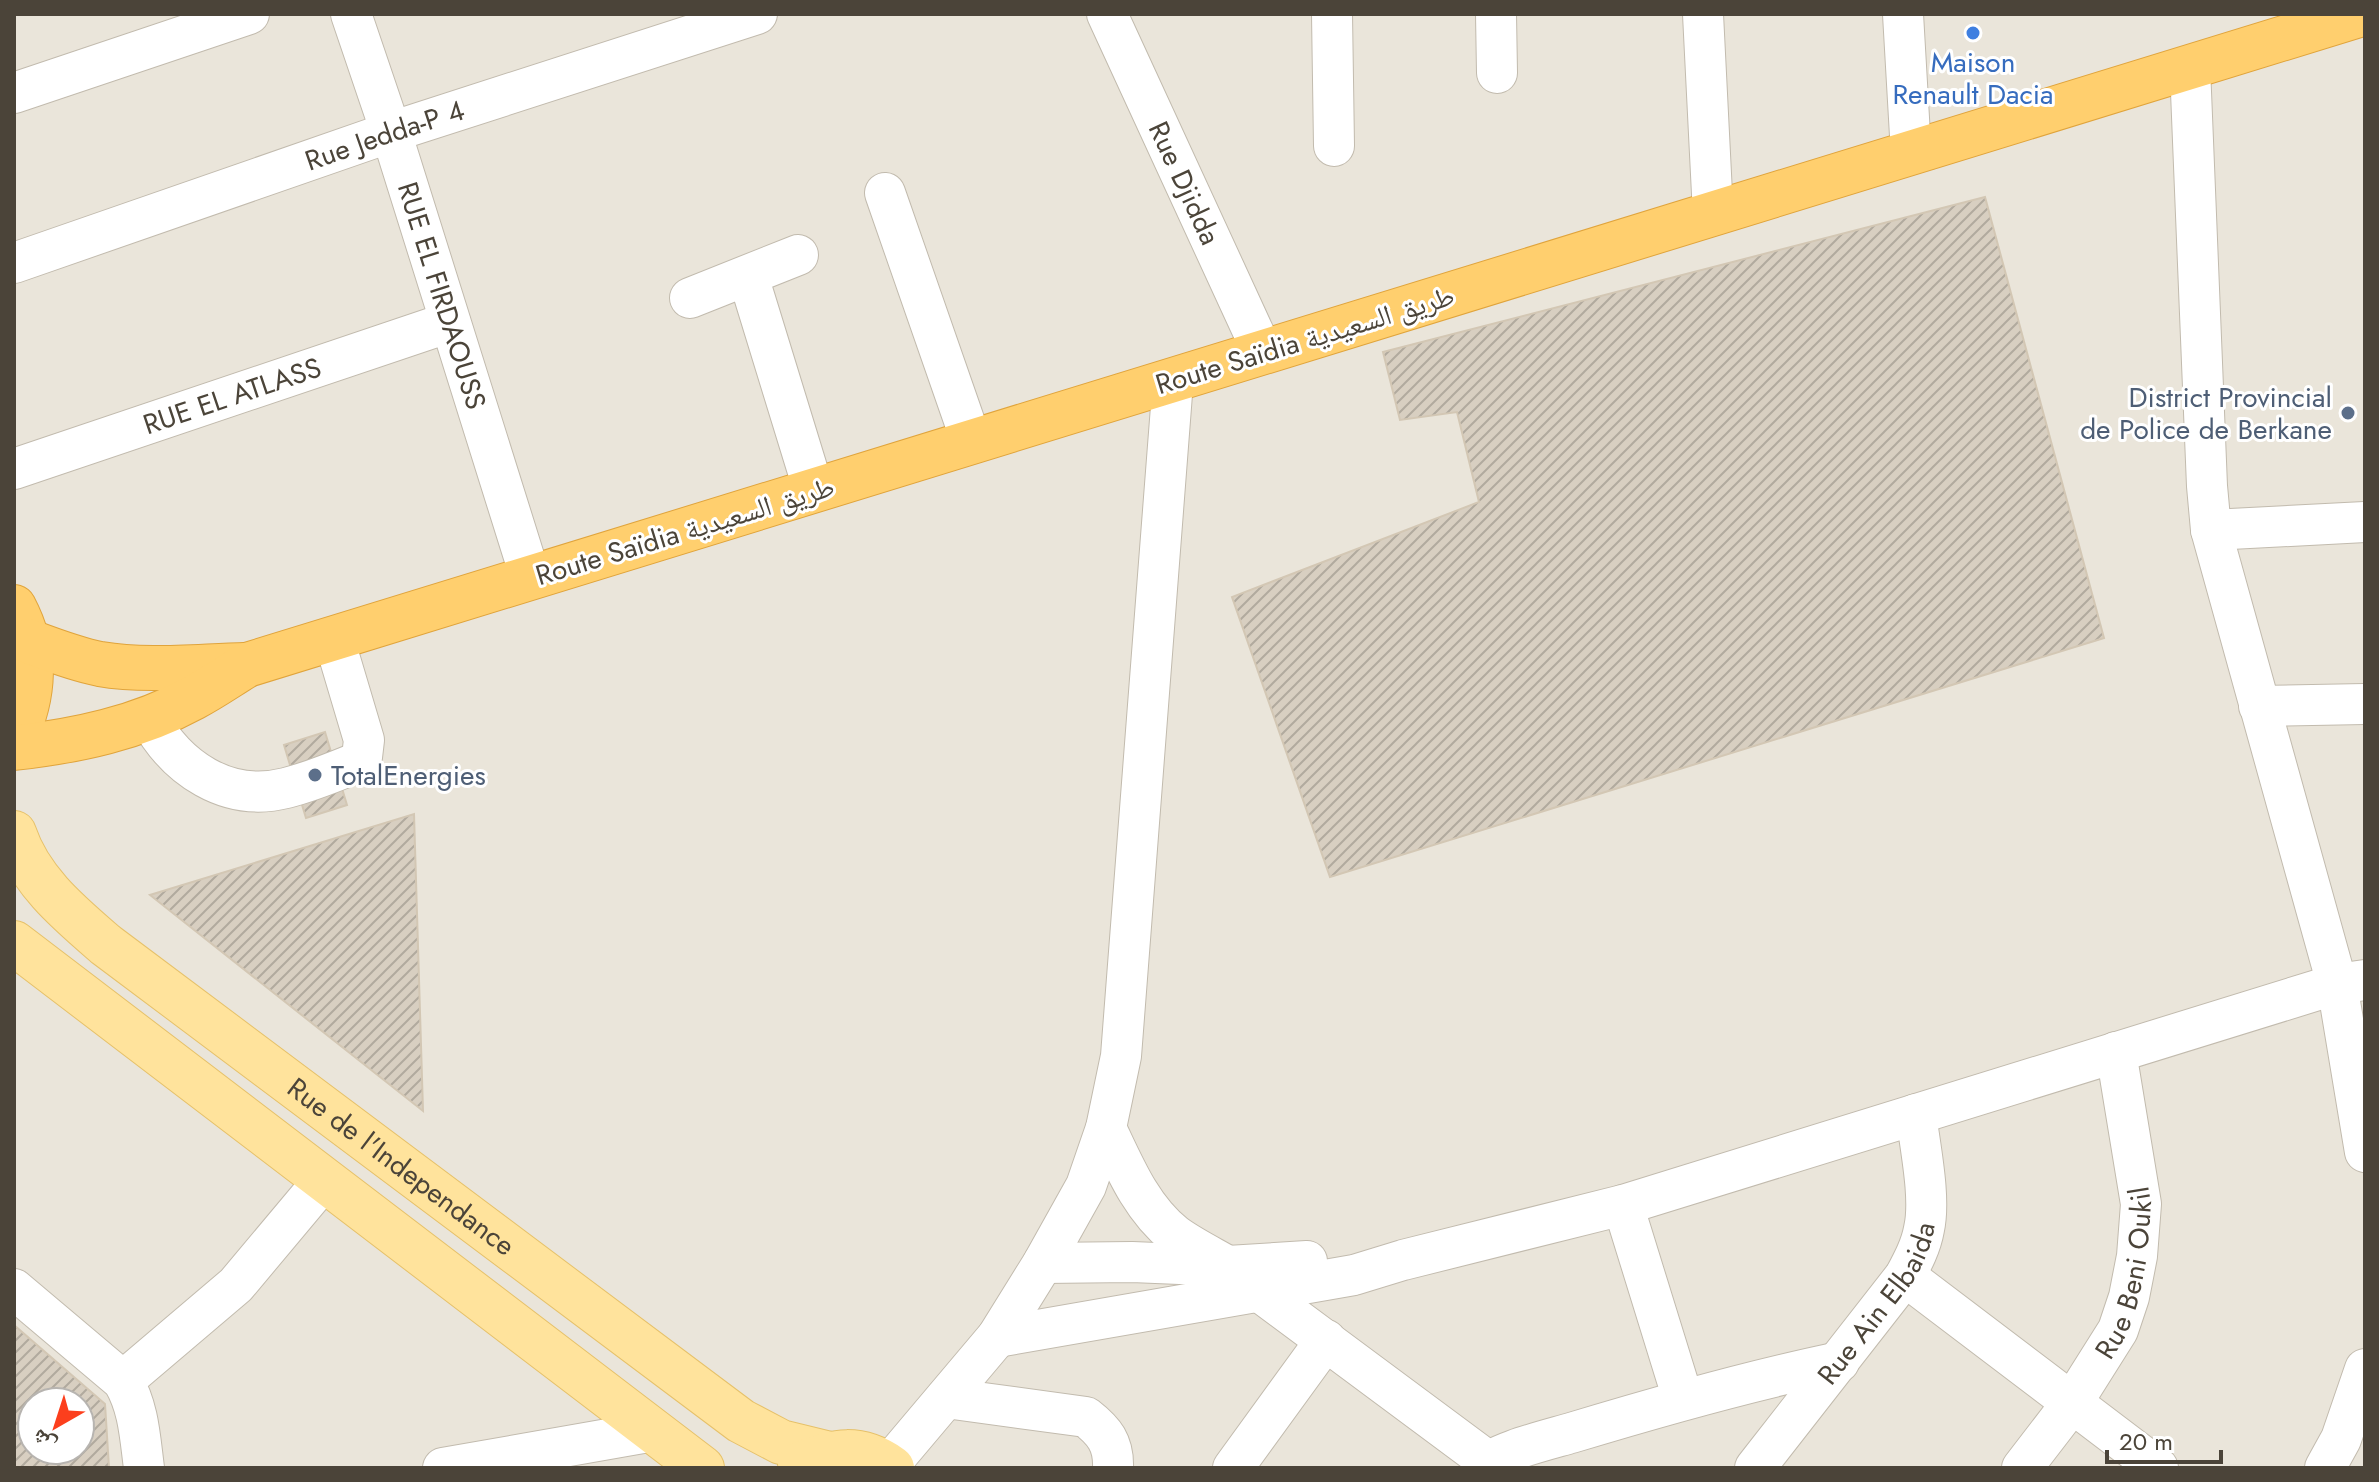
<svg xmlns="http://www.w3.org/2000/svg" width="2379" height="1482" font-family="Jost,'Noto Naskh Arabic',sans-serif">
<defs>
<pattern id="building-hatch" width="6" height="6" patternUnits="userSpaceOnUse" patternTransform="scale(2)"><rect width="6" height="6" fill="#d8cfc1"/><path d="M-1 1l2-2M0 6l6-6M5 7l2-2" fill="none" stroke="#b1aa9e"/></pattern>
</defs>
<rect width="100%" height="100%" fill="#f6f3ec"/>
<path fill="#eae5da" fill-rule="evenodd" d="M 14,14 L 2365,14 L 2365,1468 L 14,1468 ZM 32,1402 L 80,1402 L 80,1450 L 32,1450 Z"/>
<g fill="url(#building-hatch)" stroke="#d3c7b4" stroke-width="2" fill-rule="evenodd">
<polygon points="1985,197 2104,638 1330,877 1232,597 1479,502 1457,412 1400,420 1383,352"/>
<polygon points="325,732 347,805 306,818 284,745"/>
<polygon points="414,814 423,1111 150,895"/>
<path d="M 14,1325 L 105,1404 L 109,1468 L 14,1468 ZM 32,1402 L 80,1402 L 80,1450 L 32,1450 Z"/>
</g>
<g fill="none" stroke-linecap="round" stroke-linejoin="round">
<g stroke="#c2bbae" stroke-width="42">
<g id="minor">
<path id="s1" d="M 351,14 L 391,132 L 531,579"/>
<path id="s2" d="M 1107,14 L 1263,353"/>
<polyline points="1332,14 1334,146"/>
<polyline points="1496,14 1497,73"/>
<polyline points="1703,14 1713,214"/>
<polyline points="1903,14 1911,153"/>
<polyline points="2190,67 2207,486 2211,530 2337,984 2365,1152"/>
<polyline points="14,93 249,14"/>
<polyline points="885,193 972,443"/>
<path id="s3" d="M 14,263 L 391,132 L 757,14"/>
<polyline points="748,276 814,491"/>
<polyline points="690,298 798,255"/>
<path id="s4" d="M 14,469 L 450,322"/>
<polyline points="2211,530 2365,522"/>
<polyline points="2259,706 2365,704"/>
<path d="M 149,718 C 176,768 227,803 286,788 C 310,782 334,772 356,763 L 362,757 L 364,740 L 334,639"/>
<path d="M 1106,1128 C 1124,1166 1141,1208 1175,1235 C 1190,1246 1208,1255 1224,1264"/>
<polyline points="1623,1205 1683,1399"/>
<polyline points="1043,1263 1132,1262 1228,1266 1307,1261"/>
<polyline points="1905,1276 2158,1468"/>
<path d="M 14,1289 L 123,1381 C 139,1408 140,1438 144,1468"/>
<polyline points="1260,1292 1497,1468"/>
<polyline points="997,1337 1354,1275 1403,1260 1623,1205 2337,984 2365,980"/>
<polyline points="123,1381 236,1285 324,1180"/>
<path d="M 946,1398 L 1086,1417 C 1104,1431 1114,1443 1113,1468"/>
<polyline points="889,1465 997,1337 1043,1263 1086,1186 1106,1128 1121,1056 1173,381"/>
<polyline points="443,1468 654,1431"/>
<polyline points="1233,1468 1326,1340"/>
<path d="M 1481,1468 C 1492,1453 1551,1439 1571,1433 C 1660,1406 1748,1381 1839,1362"/>
<path id="s5" d="M 1755,1468 L 1905,1276 C 1913,1261 1921,1246 1924,1229 C 1931,1198 1920,1147 1916,1114"/>
<path id="s6" d="M 2022,1468 L 2072,1403 L 2118,1330 L 2129,1297 L 2137,1256 L 2141,1204 L 2116,1052"/>
<polyline points="2325,1468 2341,1439 2365,1369"/>
</g>
</g>
<g stroke="#e6c16a" stroke-width="46">
<g id="major">
<path id="s7" d="M 14,833 C 30,881 69,913 106,945 L 741,1421 L 781,1442 L 826,1453"/>
<polyline points="14,943 702,1468"/>
<path d="M 800,1464 C 834,1450 860,1445 892,1468"/>
</g>
</g>
<g stroke="#e0a43c" stroke-width="46">
<g id="highway">
<path d="M 14,607 C 38,652 35,695 14,741"/>
<path d="M 28,641 C 52,650 75,659 100,664 C 146,672 198,666 245,665"/>
<path d="M 14,748 C 76,741 138,728 193,698 C 212,688 229,676 247,665 L 2362,14"/>
</g>
</g>
<use href="#minor" stroke="#fff" stroke-width="40"/>
<use href="#major" stroke="#ffe39c" stroke-width="44"/>
<use href="#highway" stroke="#ffcf6e" stroke-width="44"/>
</g>
<circle fill="#3f7fe0" stroke="#fff" stroke-width="3" cx="1973" cy="33" r="8"/>
<g fill="#5c6f8a" stroke="#fff" stroke-width="3">
<circle cx="2348" cy="413" r="8"/>
<circle cx="315" cy="775" r="8"/>
</g>
<g text-anchor="middle" dominant-baseline="central" stroke-width="6" stroke-linejoin="round" paint-order="stroke">
<g font-size="28" fill="#366cbe" stroke="#fff">
<text x="1973" y="62">Maison<tspan x="1973" dy="32">Renault Dacia</tspan></text>
</g>
<g font-size="28" fill="#4b4439" stroke="#fff">
<text stroke="none"><textPath href="#s3" startOffset="392">Rue Jedda-P 4</textPath></text>
<text stroke="none"><textPath href="#s2" startOffset="186">Rue Djidda</textPath></text>
<text stroke="none"><textPath href="#s1" startOffset="296">RUE EL FIRDAOUSS</textPath></text>
<text transform="translate(1305 340) rotate(-17)">Route Saïdia طريق السعيدية</text>
<text stroke="none"><textPath href="#s4" startOffset="230">RUE EL ATLASS</textPath></text>
<text transform="translate(685 531) rotate(-17)">Route Saïdia طريق السعيدية</text>
<text stroke="none"><textPath href="#s7" startOffset="516">Rue de l'Independance</textPath></text>
<text stroke="none"><textPath href="#s6" startOffset="226">Rue Beni Oukil</textPath></text>
<text stroke="none"><textPath href="#s5" startOffset="206">Rue Ain Elbaida</textPath></text>
</g>
<g font-size="28" fill="#4e5e75" stroke="#fff" text-anchor="end">
<text x="2332" y="397">District Provincial<tspan x="2332" dy="32">de Police de Berkane</tspan></text>
<text x="331" y="775" text-anchor="start">TotalEnergies</text>
</g>
</g>
<rect width="2379" height="1482" fill="none" stroke="#4b4439" stroke-width="32"/>
<g transform="translate(56 1426) rotate(219)"><circle r="38" fill="#ffffff" stroke="#b7b4b0" stroke-width="2"/>
<path d="M0-6L14 30L0 20L-14 30Z" fill="#fc3f1d"/>
<text y="-12" font-size="22" font-weight="bold" text-anchor="middle" fill="#4b4439">ش</text>
</g>
<path d="M2107 1450v12h114v-12" fill="none" stroke="#4b4439" stroke-width="4"/>
<text x="2119" y="1450" font-size="24" fill="#4b4439" stroke="#ffffff" stroke-width="6" paint-order="stroke">20 m</text>
</svg>
